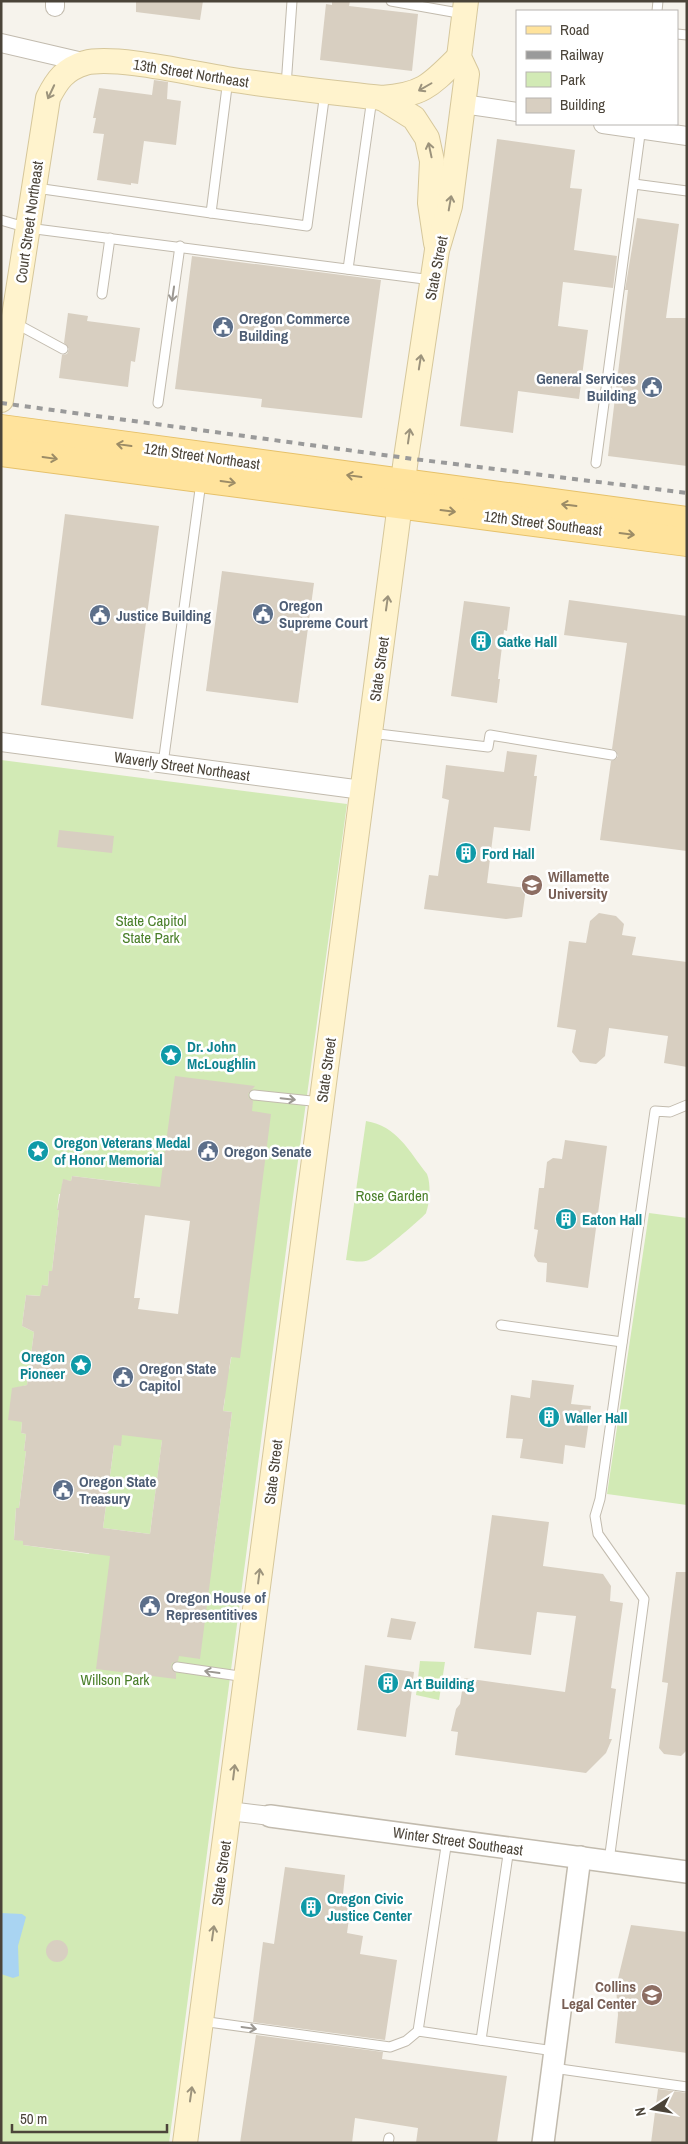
<svg xmlns="http://www.w3.org/2000/svg" width="688" height="2144" font-family="'Archivo Narrow',sans-serif">
<rect width="100%" height="100%" fill="#f6f3ec"/>
<g fill="#d2eab5" fill-rule="evenodd">
<path d="M 1,760 L 347,804 L 293,1197 L 169,2143 L 1,2143 ZM 72,1176 L 138,1184 L 158,1206 L 258,1214 L 229,1370 L 219,1369 L 225,1399 L 223,1411 L 232,1412 L 213,1558 L 90,1550 L 89,1554 L 23,1545 L 23,1541 L 14,1539 L 16,1508 L 19,1508 L 26,1451 L 24,1451 L 26,1434 L 21,1433 L 22,1422 L 12,1389 L 27,1385 L 34,1332 L 22,1326 L 26,1295 L 41,1296 L 42,1285 L 48,1286 L 49,1271 L 52,1271 L 59,1210 L 57,1210 L 59,1194 L 61,1194 L 63,1180 L 71,1181 Z"/>
<path d="M 366,1121 C 397,1126 408,1150 427,1174 C 431,1184 430,1202 426,1213 C 425,1216 375,1258 369,1260 C 361,1263 354,1261 346,1260 Z"/>
<polygon points="649,1213 687,1218 687,1505 607,1494"/>
<polygon points="163,1433 150,1534 103,1528 114,1445 122,1435"/>
<polygon points="420,1661 445,1662 439,1700 416,1695"/>
</g>
<polygon fill="#a9d4f2" points="1,1913 22,1914 26,1917 18,1946 19,1976 13,1978 1,1974"/>
<g fill="#d8cfc1" fill-rule="evenodd">
<polygon points="136,1 203,1 200,20 136,12"/>
<polygon points="332,1 350,1 349,6 418,14 412,71 320,60 326,4 332,5"/>
<polygon points="154,80 168,82 167,99 181,101 176,145 144,141 138,184 131,183 131,185 97,180 104,134 93,133 96,118 93,118 99,88 152,95"/>
<polygon points="497,139 575,150 570,188 582,189 574,250 617,256 613,288 563,282 558,326 588,330 579,399 518,391 513,433 460,426"/>
<polygon points="637,218 679,224 666,318 687,318 687,466 608,456 628,290 625,290"/>
<polygon points="192,256 381,280 362,418 261,407 262,399 175,389"/>
<polygon points="68,313 88,316 87,321 140,328 135,362 131,361 128,387 59,378 62,355 67,354 69,349 64,343"/>
<polygon points="65,514 159,526 133,719 41,705"/>
<polygon points="222,571 314,583 298,703 206,691"/>
<polygon points="569,600 687,616 687,851 600,840 611,761 616,759 618,756 616,751 612,749 627,643 564,635"/>
<polygon points="464,601 510,607 507,631 504,630 498,679 500,679 497,703 451,696"/>
<polygon points="507,751 537,755 534,776 537,776 530,831 494,827 487,883 526,888 522,917 506,919 424,909 429,875 438,876 449,800 442,798 446,765 504,772"/>
<polygon points="59,830 114,836 112,853 57,847"/>
<polygon points="599,913 616,916 624,924 622,935 636,937 632,955 687,962 687,1067 664,1063 668,1036 609,1028 605,1056 596,1064 580,1062 572,1052 576,1030 557,1027 569,941 586,943 590,921"/>
<path d="M 175,1076 L 255,1086 L 248,1094 L 249,1098 L 253,1101 L 252,1111 L 271,1114 L 240,1358 L 231,1357 L 229,1370 L 223,1411 L 232,1412 L 200,1659 L 179,1656 L 178,1661 L 172,1663 L 171,1667 L 176,1673 L 176,1679 L 96,1669 L 110,1556 L 23,1545 L 23,1541 L 14,1540 L 16,1508 L 19,1508 L 26,1451 L 24,1451 L 26,1434 L 21,1433 L 22,1422 L 8,1420 L 12,1388 L 27,1385 L 34,1332 L 22,1326 L 26,1295 L 40,1296 L 42,1285 L 48,1286 L 49,1271 L 52,1271 L 59,1210 L 57,1210 L 63,1179 L 71,1181 L 72,1176 L 160,1187 ZM 145,1215 L 190,1221 L 178,1314 L 138,1309 L 140,1298 L 134,1298 ZM 122,1435 L 162,1440 L 150,1534 L 103,1528 L 114,1445 L 121,1446 Z"/>
<polygon points="565,1140 607,1146 588,1288 546,1282 547,1263 538,1262 534,1256 538,1230 534,1229 539,1188 544,1188 547,1162 553,1158 562,1159"/>
<polygon points="532,1380 574,1385 571,1404 591,1406 585,1448 565,1445 563,1464 520,1458 523,1439 506,1438 511,1395 530,1398"/>
<polygon points="492,1515 549,1522 543,1566 603,1574 611,1586 610,1601 623,1603 611,1688 616,1689 609,1739 612,1739 606,1753 586,1773 455,1755 458,1732 451,1731 456,1709 460,1704 464,1678 565,1692 576,1616 537,1612 531,1655 474,1648"/>
<polygon points="676,1572 687,1572 687,1750 681,1756 664,1754 659,1748 668,1683 662,1682"/>
<polygon points="391,1618 416,1622 411,1640 387,1637"/>
<polygon points="365,1665 414,1672 406,1737 357,1730"/>
<polygon points="285,1867 345,1875 343,1894 352,1896 347,1933 363,1936 360,1954 397,1960 385,2040 253,2022 263,1942 274,1944"/>
<polygon points="631,1925 687,1932 687,2053 615,2043 618,2015 616,1987"/>
<circle cx="57" cy="1951" r="11"/>
<polygon points="256,2035 383,2052 382,2059 507,2076 497,2143 416,2143 418,2128 355,2118 352,2143 240,2143"/>
<polygon points="658,2089 687,2093 687,2143 651,2143"/>
</g>
<g fill="none" stroke-linecap="round" stroke-linejoin="round">
<g stroke="#c2bbae" stroke-width="11">
<g id="service">
<polyline points="391,1 464,14"/>
<polyline points="657,11 658,1"/>
<polyline points="677,34 687,35"/>
<polyline points="286,86 292,1"/>
<polyline points="634,184 687,191"/>
<polyline points="36,188 211,213 228,79"/>
<polyline points="211,213 307,226 325,92"/>
<polyline points="1,220 28,228 432,280"/>
<polyline points="348,269 372,98"/>
<polyline points="102,294 110,238"/>
<polyline points="15,323 63,349"/>
<polyline points="158,403 180,246"/>
<polyline points="596,463 641,127"/>
<polyline points="370,733 488,747 490,735 612,755"/>
<polyline points="163,764 201,482"/>
<polyline points="254,1095 321,1102"/>
<polyline points="501,1325 622,1342"/>
<polyline points="177,1667 246,1677"/>
<polyline points="609,1861 644,1599 598,1534 595,1516 600,1499 655,1111 670,1112 687,1105"/>
<polyline points="201,2021 390,2047 406,2041 418,2031 447,1840"/>
<polyline points="418,2031 554,2051"/>
<polyline points="481,2040 509,1848"/>
<polyline points="553,2068 687,2087"/>
<polyline points="388,2143 389,2138"/>
</g>
</g>
<g stroke="#c2bbae" stroke-width="20">
<g id="minor">
<polyline points="55,7 55,1"/>
<polyline points="1,43 87,63"/>
<polyline points="463,104 517,112"/>
<polyline points="603,124 687,136"/>
<polyline points="1,742 362,790"/>
<polyline points="229,1811 270,1816"/>
</g>
</g>
<g stroke="#c2bbae" stroke-width="24">
<g id="tertiary">
<polyline points="270,1816 687,1872"/>
<polyline points="543,2143 580,1857"/>
</g>
</g>
<g stroke="#d6c79b" stroke-width="26">
<g id="secondary">
<polyline points="382,98 414,118 427,138 432,161 430,203 436,243"/>
<path d="M 1,400 L 48,98 C 57,80 65,69 85,63 C 114,55 194,74 227,79 C 279,87 330,92 382,98 C 423,95 431,85 459,57"/>
<polyline points="185,2143 406,458 437,250 450,206 467,74 459,57 466,1"/>
</g>
</g>
<g stroke="#e6c16a" stroke-width="30">
<g id="primary">
<polyline points="1,429 687,521"/>
<polyline points="1,452 687,542"/>
</g>
</g>
<use href="#service" stroke="#fff" stroke-width="9"/>
<use href="#minor" stroke="#fff" stroke-width="18"/>
<use href="#tertiary" stroke="#fff" stroke-width="21"/>
<use href="#secondary" stroke="#fff3cd" stroke-width="24"/>
<use href="#primary" stroke="#ffe39c" stroke-width="28"/>
<polyline stroke="#9a9a9a" stroke-width="4" stroke-dasharray="6 6" stroke-linecap="butt" points="1,403 406,458 687,493"/>
</g>
<defs><path id="oneway-shaft" d="M-6 0H5M1.5-3L5.5 0L1.5 3" fill="none" stroke-width="1.6" stroke-linecap="round" stroke-linejoin="round" transform="scale(1.25)"/></defs>
<g stroke="#9c937c">
<use href="#oneway-shaft" transform="translate(425 87) rotate(150)"/>
<use href="#oneway-shaft" transform="translate(51 92) rotate(115)"/>
<use href="#oneway-shaft" transform="translate(430 150) rotate(-102)"/>
<use href="#oneway-shaft" transform="translate(450 203) rotate(-80)"/>
<use href="#oneway-shaft" transform="translate(420 362) rotate(-81)"/>
<use href="#oneway-shaft" transform="translate(409 436) rotate(-82)"/>
<use href="#oneway-shaft" transform="translate(387 603) rotate(-82)"/>
<use href="#oneway-shaft" transform="translate(259 1576) rotate(-83)"/>
<use href="#oneway-shaft" transform="translate(234 1772) rotate(-83)"/>
<use href="#oneway-shaft" transform="translate(213 1933) rotate(-82)"/>
<use href="#oneway-shaft" transform="translate(191 2094) rotate(-82)"/>
</g>
<g stroke="#9c9892">
<use href="#oneway-shaft" transform="translate(173 294) rotate(98)"/>
<use href="#oneway-shaft" transform="translate(288 1099) rotate(6)"/>
<use href="#oneway-shaft" transform="translate(212 1672) rotate(-172)"/>
<use href="#oneway-shaft" transform="translate(249 2028) rotate(8)"/>
</g>
<g stroke="#9c8c66">
<use href="#oneway-shaft" transform="translate(124 445) rotate(-172)"/>
<use href="#oneway-shaft" transform="translate(50 458) rotate(8)"/>
<use href="#oneway-shaft" transform="translate(354 476) rotate(-172)"/>
<use href="#oneway-shaft" transform="translate(228 482) rotate(8)"/>
<use href="#oneway-shaft" transform="translate(569 505) rotate(-173)"/>
<use href="#oneway-shaft" transform="translate(448 511) rotate(7)"/>
<use href="#oneway-shaft" transform="translate(627 534) rotate(7)"/>
</g>
<defs>
<g id="civic-disc" transform="scale(1.125)"><circle r="9.5" fill="#5c6f8a" stroke="#fff"/><path d="M-.6-6.5H3V-4.5H.6V-3L4-1V1h2V6H-6V1h2V-1L-.6-3ZM-1.2 2.5V6h2.4V2.5Z" fill="#fff"/></g>
<g id="building-disc" transform="scale(1.125)"><circle r="9.5" fill="#0f9aa8" stroke="#fff"/><path d="M-4-6H4V6H1V3H-1V6H-4ZM-2.5-4.3h1.7v1.8h-1.7ZM.8-4.3h1.7v1.8H.8ZM-2.5-1h1.7V.8h-1.7ZM.8-1h1.7V.8H.8Z" fill="#fff"/></g>
<g id="university-disc" transform="scale(1.125)"><circle r="9.5" fill="#8d6e63" stroke="#fff"/><path d="M0-5L7-2L0 1L-7-2ZM-4 1L0 2.5L4 1V4Q0 6-4 4Z" fill="#fff"/></g>
<g id="sight-disc" transform="scale(1.125)"><circle r="9.5" fill="#0f9aa8" stroke="#fff"/><path d="M0-6L1.8-2.2L6-1.7L2.9 1.2L3.7 5.4L0 3.3L-3.7 5.4L-2.9 1.2L-6-1.7L-1.8-2.2Z" fill="#fff"/></g>
</defs>
<g fill-rule="evenodd">
<use href="#civic-disc" x="223" y="327"/>
<use href="#civic-disc" x="652" y="387"/>
<use href="#civic-disc" x="263" y="614"/>
<use href="#civic-disc" x="100" y="615"/>
<use href="#building-disc" x="481" y="641"/>
<use href="#building-disc" x="466" y="853"/>
<use href="#university-disc" x="532" y="885"/>
<use href="#sight-disc" x="171" y="1055"/>
<use href="#sight-disc" x="38" y="1151"/>
<use href="#civic-disc" x="208" y="1151"/>
<use href="#building-disc" x="566" y="1219"/>
<use href="#sight-disc" x="81" y="1365"/>
<use href="#civic-disc" x="123" y="1377"/>
<use href="#building-disc" x="549" y="1417"/>
<use href="#civic-disc" x="63" y="1490"/>
<use href="#civic-disc" x="150" y="1606"/>
<use href="#building-disc" x="388" y="1683"/>
<use href="#building-disc" x="311" y="1907"/>
<use href="#university-disc" x="652" y="1995"/>
</g>
<g text-anchor="middle" dominant-baseline="central" stroke-width="5" stroke-linejoin="round" paint-order="stroke">
<g font-size="15" fill="#4b4439" stroke="#fff">
<text transform="translate(191 73) rotate(9)">13th Street Northeast</text>
<text transform="translate(29 222) rotate(-82)">Court Street Northeast</text>
<text transform="translate(436 268) rotate(-79)">State Street</text>
<text transform="translate(202 456) rotate(8)">12th Street Northeast</text>
<text transform="translate(543 523) rotate(7)">12th Street Southeast</text>
<text transform="translate(379 669) rotate(-82)">State Street</text>
<text transform="translate(182 766) rotate(8)">Waverly Street Northeast</text>
<text transform="translate(326 1070) rotate(-82)">State Street</text>
<text transform="translate(273 1472) rotate(-83)">State Street</text>
<text transform="translate(458 1841) rotate(8)">Winter Street Southeast</text>
<text transform="translate(221 1873) rotate(-82)">State Street</text>
</g>
<g font-size="15" font-weight="bold" fill="#4e5e75" stroke="#fff" text-anchor="start">
<text x="239" y="318">Oregon Commerce<tspan x="239" dy="17">Building</tspan></text>
<text x="636" y="378" text-anchor="end">General Services<tspan x="636" dy="17">Building</tspan></text>
<text x="279" y="605">Oregon<tspan x="279" dy="17">Supreme Court</tspan></text>
<text x="116" y="615">Justice Building</text>
<text x="224" y="1151">Oregon Senate</text>
<text x="139" y="1368">Oregon State<tspan x="139" dy="17">Capitol</tspan></text>
<text x="79" y="1481">Oregon State<tspan x="79" dy="17">Treasury</tspan></text>
<text x="166" y="1597">Oregon House of<tspan x="166" dy="17">Representitives</tspan></text>
</g>
<g font-size="15" font-weight="bold" fill="#0d838f" stroke="#fff" text-anchor="start">
<text x="497" y="641">Gatke Hall</text>
<text x="482" y="853">Ford Hall</text>
<text x="187" y="1046">Dr. John<tspan x="187" dy="17">McLoughlin</tspan></text>
<text x="54" y="1142">Oregon Veterans Medal<tspan x="54" dy="17">of Honor Memorial</tspan></text>
<text x="582" y="1219">Eaton Hall</text>
<text x="65" y="1356" text-anchor="end">Oregon<tspan x="65" dy="17">Pioneer</tspan></text>
<text x="565" y="1417">Waller Hall</text>
<text x="404" y="1683">Art Building</text>
<text x="327" y="1898">Oregon Civic<tspan x="327" dy="17">Justice Center</tspan></text>
</g>
<g font-size="15" font-weight="bold" fill="#785e54" stroke="#fff" text-anchor="start">
<text x="548" y="876">Willamette<tspan x="548" dy="17">University</tspan></text>
<text x="636" y="1986" text-anchor="end">Collins<tspan x="636" dy="17">Legal Center</tspan></text>
</g>
<g font-size="15" fill="#4a7f2a" stroke="#fff">
<text x="151" y="920">State Capitol<tspan x="151" dy="17">State Park</tspan></text>
<text x="392" y="1195">Rose Garden</text>
<text x="115" y="1679">Willson Park</text>
</g>
</g>
<rect width="688" height="2144" fill="none" stroke="#4b4439" stroke-width="5"/>
<rect x="516" y="10" width="162" height="115" fill="#ffffff" stroke="#b7b4b0"/>
<rect x="526" y="26" width="25" height="8" fill="#ffe39c" stroke="#b7b4b0"/>
<text x="560" y="35" font-size="15" fill="#4b4439">Road</text>
<rect x="526" y="51" width="25" height="8" fill="#9a9a9a" stroke="#b7b4b0"/>
<text x="560" y="60" font-size="15" fill="#4b4439">Railway</text>
<rect x="526" y="72" width="25" height="15" fill="#d2eab5" stroke="#b7b4b0"/>
<text x="560" y="85" font-size="15" fill="#4b4439">Park</text>
<rect x="526" y="98" width="25" height="15" fill="#d8cfc1" stroke="#b7b4b0"/>
<text x="560" y="110" font-size="15" fill="#4b4439">Building</text>
<g transform="translate(653 2109) rotate(258)" stroke="#ffffff" stroke-width="4" paint-order="stroke">
<path d="M0-4L9 19L0 12L-9 19Z" fill="#4b4439"/>
<text y="-8" font-size="14" font-weight="bold" text-anchor="middle" fill="#4b4439">N</text>
</g>
<path d="M12 2124v8h155v-8" fill="none" stroke="#4b4439" stroke-width="2.5"/>
<text x="20" y="2124" font-size="15" fill="#4b4439" stroke="#ffffff" stroke-width="4" paint-order="stroke">50 m</text>
</svg>
